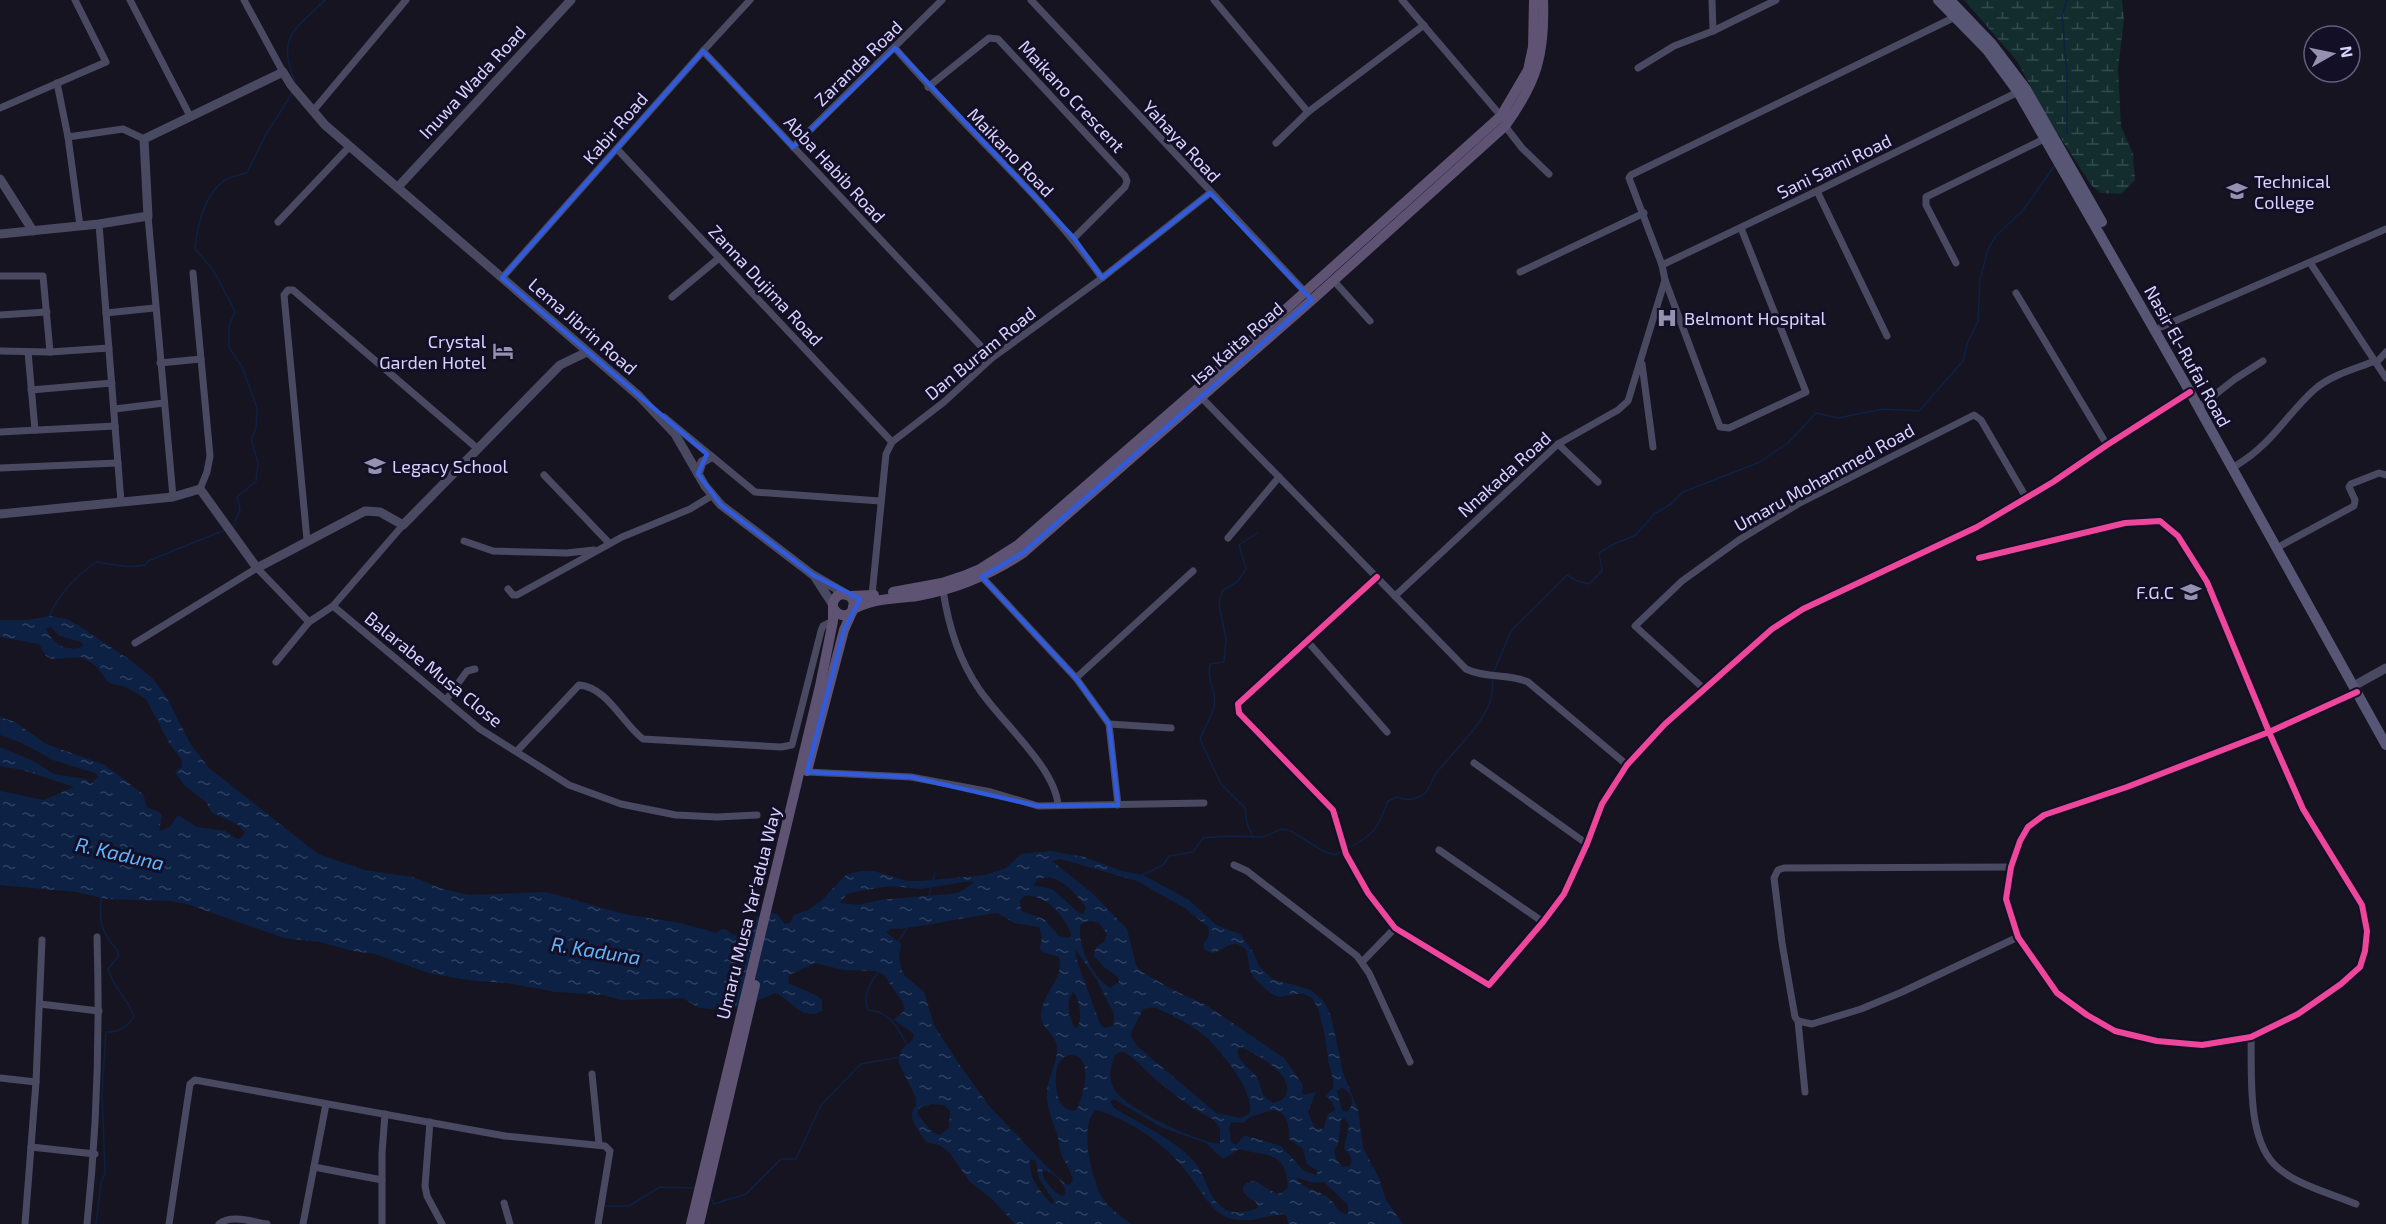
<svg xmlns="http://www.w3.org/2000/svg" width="2386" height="1224" font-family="'Exo 2',sans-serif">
<defs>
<pattern id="wetland-marsh" width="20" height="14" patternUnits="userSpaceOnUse" patternTransform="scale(1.5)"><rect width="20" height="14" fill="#132c2d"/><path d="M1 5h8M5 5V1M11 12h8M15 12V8" fill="none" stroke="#354a4c"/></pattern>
<pattern id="water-ripples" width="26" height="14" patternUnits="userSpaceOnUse" patternTransform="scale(1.5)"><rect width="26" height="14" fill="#0d2144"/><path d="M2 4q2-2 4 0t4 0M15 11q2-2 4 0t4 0" fill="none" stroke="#304060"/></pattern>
</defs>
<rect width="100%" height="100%" fill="#161421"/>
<polygon fill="url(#wetland-marsh)" points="1964,0 2122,0 2124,19 2118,69 2121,126 2133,154 2135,180 2121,194 2101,193 2091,185 2044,112 2017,61"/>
<path fill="url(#water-ripples)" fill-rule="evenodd" d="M 50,616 L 67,619 L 81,627 L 130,660 L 153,679 L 167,698 L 191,745 L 209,768 L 318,854 L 364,870 L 413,877 L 440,888 L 468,895 L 546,892 L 624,914 L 680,923 L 716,933 L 722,929 L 727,930 L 733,935 L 738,936 L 747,929 L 752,919 L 769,913 L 777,914 L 785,924 L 790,923 L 794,915 L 808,910 L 821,901 L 846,875 L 861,871 L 874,871 L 907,881 L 921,881 L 985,875 L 1006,868 L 1021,854 L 1051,851 L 1084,857 L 1122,871 L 1143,875 L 1189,900 L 1216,925 L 1240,934 L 1253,952 L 1259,966 L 1272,979 L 1311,990 L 1324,1002 L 1331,1016 L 1343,1073 L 1358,1110 L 1363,1148 L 1379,1178 L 1386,1200 L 1403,1224 L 1288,1224 L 1287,1216 L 1283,1214 C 1262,1216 1251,1224 1229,1218 C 1209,1211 1199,1186 1186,1171 C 1165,1144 1129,1119 1096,1110 C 1078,1124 1092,1182 1103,1199 C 1109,1208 1122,1217 1131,1224 L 1015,1224 L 994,1201 L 970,1182 L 949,1152 L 939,1145 L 926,1142 L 913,1122 L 912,1113 L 916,1105 L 916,1098 L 898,1061 L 902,1049 L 913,1040 L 914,1034 L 894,1020 L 905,1010 L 903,1003 L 884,975 L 876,971 L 843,970 L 815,963 L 789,975 L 788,983 L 816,995 L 822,1000 L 822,1011 C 800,1022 792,999 775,993 L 745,1006 L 713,1009 L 699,1008 L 683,998 L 621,1000 L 603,995 L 557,992 L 507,983 L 476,981 L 432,974 L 375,954 L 353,951 L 320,942 L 284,938 L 187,904 L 171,901 L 106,899 L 76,892 L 0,885 L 0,791 L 44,800 L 74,787 L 23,770 L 0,766 L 0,747 L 33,761 L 54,774 L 86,779 L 91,784 L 98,776 L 95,773 L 53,760 L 22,743 L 0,735 L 0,717 L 15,722 L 46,744 L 105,765 L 144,795 C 146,815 152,805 162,815 L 159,831 L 170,827 L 178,815 L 197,827 L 225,831 L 237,839 L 241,838 L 245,832 L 237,824 L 212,813 L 206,802 L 185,786 L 175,772 L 182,767 L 182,760 L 169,743 L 146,699 L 126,687 L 109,683 L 96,666 L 82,657 L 52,659 L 46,656 L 39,644 L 0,637 L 0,620 L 27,620 ZM 50,626 L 60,636 L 81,642 L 84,646 C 68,654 53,644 46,629 ZM 1061,859 L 1137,881 L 1185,908 L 1208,927 L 1209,936 L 1203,945 L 1205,950 L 1213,953 C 1226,949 1234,936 1247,951 L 1250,971 L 1254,978 L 1270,993 L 1279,997 L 1302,993 L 1312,998 L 1318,1008 L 1325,1035 L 1329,1064 L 1334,1083 L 1333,1088 L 1325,1096 L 1332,1102 L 1335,1110 L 1327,1115 L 1324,1128 L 1315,1129 L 1308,1112 L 1316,1092 L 1302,1095 L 1303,1085 L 1284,1058 L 1206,1005 L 1173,990 L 1139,970 L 1136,965 L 1127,929 L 1092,893 L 1052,861 ZM 1049,877 C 1066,881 1076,895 1086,907 L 1084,913 L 1080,914 L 1052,889 L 1033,885 L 1038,879 ZM 971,881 L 974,883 L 960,892 L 950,894 L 879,900 L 859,905 L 840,903 L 847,894 L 858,891 L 891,886 L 920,889 ZM 1024,896 C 1046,894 1063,915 1071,933 L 1071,936 L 1069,938 L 1059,936 L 1044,919 L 1021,911 L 1020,901 ZM 998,913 L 1014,923 L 1039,927 L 1042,936 L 1040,949 L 1042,952 L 1059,957 C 1066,976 1041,994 1041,1016 C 1041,1028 1056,1034 1057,1047 C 1058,1062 1048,1076 1047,1091 C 1046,1105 1052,1118 1056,1131 C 1059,1139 1059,1146 1061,1154 C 1065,1162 1070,1170 1073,1179 L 1070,1185 L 1065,1184 L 1048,1168 L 989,1106 L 957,1061 L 934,1025 L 924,992 L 904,975 L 901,969 L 899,956 L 901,944 L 886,932 L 891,929 C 927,927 962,917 998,913 ZM 1091,921 L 1099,923 L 1107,934 L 1104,942 C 1098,945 1094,948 1094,956 L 1104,967 L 1118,977 L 1119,982 L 1110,988 C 1092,976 1078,948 1080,926 L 1084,922 ZM 1075,949 L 1097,980 L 1114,1014 L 1113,1026 L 1104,1028 L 1100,1024 L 1077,961 ZM 1073,992 C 1080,999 1082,1018 1078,1027 L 1075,1028 C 1069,1018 1065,1001 1073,992 ZM 1154,1007 C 1172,1015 1193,1025 1207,1038 C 1221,1051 1257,1094 1249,1114 L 1240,1118 L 1216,1113 L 1137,1046 L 1130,1035 L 1143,1009 ZM 1240,1047 C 1256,1053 1303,1079 1282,1100 L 1273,1103 C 1256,1093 1264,1084 1254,1074 C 1246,1065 1239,1062 1237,1050 ZM 1119,1052 L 1124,1052 L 1133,1058 L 1157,1081 L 1191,1107 L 1214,1120 L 1220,1129 L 1220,1144 C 1199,1143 1121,1107 1113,1087 C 1108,1076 1111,1066 1115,1055 ZM 1071,1055 C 1095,1056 1083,1096 1077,1109 L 1072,1111 C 1067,1109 1063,1107 1060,1102 C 1055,1093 1053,1066 1062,1059 C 1063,1057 1069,1055 1071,1055 ZM 1341,1088 C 1353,1091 1356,1104 1347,1112 L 1342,1110 L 1337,1091 ZM 1114,1099 L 1161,1127 L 1206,1143 L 1223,1159 L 1239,1149 C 1266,1157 1286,1149 1288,1187 L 1282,1193 L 1277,1194 L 1254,1181 C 1235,1184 1243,1196 1256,1202 L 1258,1208 C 1248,1212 1232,1215 1223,1208 C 1207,1197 1207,1179 1197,1165 C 1181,1143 1137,1122 1114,1108 L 1110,1101 ZM 932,1104 L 944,1105 L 950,1111 L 949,1128 L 940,1135 L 932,1132 L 918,1115 L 917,1112 L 921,1107 ZM 1273,1110 C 1289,1112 1289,1126 1289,1139 L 1303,1149 L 1307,1164 L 1318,1171 L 1316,1175 L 1304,1171 L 1281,1146 L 1247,1136 L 1244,1136 L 1236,1145 L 1231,1142 L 1229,1127 L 1232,1122 L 1243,1123 L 1250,1117 ZM 1344,1118 L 1349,1125 L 1344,1148 C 1349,1154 1354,1158 1350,1166 L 1343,1167 L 1336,1159 L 1334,1150 L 1338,1145 L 1341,1120 ZM 1031,1159 L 1036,1161 L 1039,1179 L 1054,1201 L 1053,1204 C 1041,1194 1026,1175 1031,1159 ZM 1045,1170 C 1055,1175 1067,1183 1065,1195 L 1062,1196 C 1053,1192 1043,1180 1042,1171 ZM 1295,1177 L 1314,1183 L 1324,1182 L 1348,1205 L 1348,1214 C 1336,1214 1336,1202 1327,1197 C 1316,1189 1304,1190 1295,1177 Z"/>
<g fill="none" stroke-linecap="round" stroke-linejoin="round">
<g stroke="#0d2144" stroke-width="1.5">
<polyline points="2067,0 2062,15 2067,75 2067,134"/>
<path d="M 295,82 C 276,36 295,30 325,0"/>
<path d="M 233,527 L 240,510 L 237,497 L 256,481 L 258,463 L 251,439 L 256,428 L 257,408 L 242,367 L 229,347 L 229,327 L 235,311 L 213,270 L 195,249 C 197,226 205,190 229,178 C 234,176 241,175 247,173 L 265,136 L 293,92"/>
<path d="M 50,616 C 57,595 78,575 96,562 C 115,564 126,569 145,565 L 148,561 L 225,530"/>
<polyline points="1493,674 1511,631 1567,575 1577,581 1589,584 1602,571 1599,553 1614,544 1636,535 1654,514 1671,504 1683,492 1760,462 1789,442 1816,413 1838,418 1883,409 1919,411 1963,361 1968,341 1978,321 1980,280 1988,249 1995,237 2024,209 2055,165"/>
<path d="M 1253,838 L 1247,823 L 1245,808 L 1221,784 L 1200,739 C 1204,728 1211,718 1214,707 C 1218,693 1206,681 1210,664 L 1224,662 L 1226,639 L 1219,604 L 1222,591 L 1238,581 L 1246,569 L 1239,545 L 1257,533"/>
<path d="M 1346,849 C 1373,836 1378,829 1388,801 L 1397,797 C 1404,800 1411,801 1419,797 C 1431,792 1430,780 1437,772 C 1452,754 1484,722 1490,702 C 1493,695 1492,686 1493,678"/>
<polyline points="1142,875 1163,865 1169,856 1193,852 1203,838 1230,836 1263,837 1282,829 1291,831 1323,851 1335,855 1342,851"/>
<polyline points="933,880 935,873"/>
<polyline points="929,897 931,887"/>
<polyline points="898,942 907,928"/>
<path d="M 879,971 C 870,983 862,994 868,1010 C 889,1011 898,1027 907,1045"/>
<polyline points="711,1197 714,1204 746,1194 781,1159 796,1159 821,1105 861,1064 900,1057"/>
<polyline points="605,1206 629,1206 660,1187 695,1188"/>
<path d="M 96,1224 L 101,1183 L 105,1173 L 102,1092 L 106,1032 C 118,1033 128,1026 134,1017 C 130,1001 112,986 108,969 L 118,957 L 118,951 C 101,933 99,922 101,897"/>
</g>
<g stroke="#4a4962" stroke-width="7">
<polyline points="130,0 190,116"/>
<polyline points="244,0 283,72"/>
<polyline points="750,0 703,51 992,358"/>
<polyline points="1031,0 1307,294"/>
<polyline points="1214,0 1308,112"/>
<polyline points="1402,0 1501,116"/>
<polyline points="1712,0 1713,31"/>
<path d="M 895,48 C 962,126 1042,194 1102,278"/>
<polyline points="1638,68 1674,46 1713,31 1776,0"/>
<polyline points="57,83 68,137 80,226"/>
<polyline points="928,87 989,38 998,39 1125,176 1127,181 1125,187 1074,238"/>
<polyline points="0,108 106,62 75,0"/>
<polyline points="313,111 406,0"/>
<polyline points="1505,126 1522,148 1549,174"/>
<polyline points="68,137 123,129 144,139"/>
<polyline points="1276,143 1308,112 1424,25"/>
<polyline points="793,147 942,0"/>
<polyline points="617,149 892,442"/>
<polyline points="1817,191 1887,336"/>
<polyline points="148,216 173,497"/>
<polyline points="278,222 350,146"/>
<polyline points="99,224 121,502"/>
<polyline points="1741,228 1806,392 1729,428 1720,427 1665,280 1662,265 1629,178 1631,175 1955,17"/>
<polyline points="1956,263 1926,205 1926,197 2046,138"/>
<polyline points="2311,264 2386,378"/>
<polyline points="1662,265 1817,191 2018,92"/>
<polyline points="1520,272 1644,213"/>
<polyline points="193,273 210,456 207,472 200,489"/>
<polyline points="0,276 43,276 50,352"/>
<polyline points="502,278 704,50"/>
<polyline points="1334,281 1370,321"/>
<polyline points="2016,293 2107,445"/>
<polyline points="672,297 719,258"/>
<polyline points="106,313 154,308"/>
<polyline points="0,315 47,312"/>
<polyline points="2161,327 2386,229"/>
<polyline points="0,351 50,352 109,348"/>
<polyline points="28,352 35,430"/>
<polyline points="160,363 201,359"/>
<polyline points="2376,363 2386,352"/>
<polyline points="1642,364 1653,447"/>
<polyline points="31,390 112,383"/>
<path d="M 1200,396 L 1466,669 C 1486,679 1509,673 1528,682 L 1627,765"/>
<polyline points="2203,404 2235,379 2263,361"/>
<polyline points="115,409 164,403"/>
<polyline points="664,417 755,492 880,501"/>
<polyline points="0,432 115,426"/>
<polyline points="1558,444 1598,482"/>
<path d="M 2237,465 C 2273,443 2286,415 2315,389 C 2331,375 2355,369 2375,361"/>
<polyline points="0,468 118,463"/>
<polyline points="544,475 609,543"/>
<polyline points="1228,538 1279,477"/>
<polyline points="307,540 284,295 288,290 293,290 478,449"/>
<polyline points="464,541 493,551 567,553 594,550"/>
<polyline points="2282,545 2354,506 2355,500 2349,487 2351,484 2379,473 2386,475"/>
<polyline points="1979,558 2125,523 2160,521 2178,536 2207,582 2269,732 2303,809 2362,905 2367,931 2365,951 2360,967 2341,984 2298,1014 2251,1037 2202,1045 2157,1041 2115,1031 2087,1015 2057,993 2018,937 2006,899 2011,867 2020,841 2028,827 2044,815 2127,787 2269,732 2357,692"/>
<polyline points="982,577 1076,678 1109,724 1118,805"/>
<polyline points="1377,577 1238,704 1239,713 1333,810 1346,854 1368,893 1395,928 1489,985 1543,922 1564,894 1587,844 1602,804 1627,765 1665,724 1772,629 1803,609 1977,527 2053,482 2107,445 2190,392"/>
<polyline points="508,589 513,595 517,595 622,537 690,509 713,495"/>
<path d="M 943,590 C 948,624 959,660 979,689 C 1001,722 1055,767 1058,805"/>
<polyline points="872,595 886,454 892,442 944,402 992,358 1102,278 1210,193"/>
<polyline points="1395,596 1558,444 1618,410 1628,401 1665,280"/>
<polyline points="333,606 480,729 569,785 621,804 676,815 717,817 757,815"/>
<polyline points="1308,642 1387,732"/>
<polyline points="135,643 257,568 309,622"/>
<polyline points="276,662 309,622 333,606 403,525"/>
<polyline points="1076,678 1193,571"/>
<polyline points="1703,688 1635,626 1682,581 1739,540 1798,504 1974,415 1981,420 2027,499"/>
<polyline points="446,700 467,671 475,669"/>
<polyline points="1109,724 1171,728"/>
<path d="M 517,751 L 579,685 C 607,687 622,723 643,739 L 781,747 L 792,745 L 821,631 L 823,626 L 833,621"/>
<polyline points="1474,763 1587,844"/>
<polyline points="807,772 911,777 991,792 1038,806 1204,803"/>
<polyline points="1439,850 1543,922"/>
<polyline points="1234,865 1247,871 1357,956 1369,973 1410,1062"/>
<polyline points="2011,867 1784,868 1778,870 1774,878 1782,943 1795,1017 1798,1021 1812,1024 1861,1009 1902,992 2018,937"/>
<polyline points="1362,962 1395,928"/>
<polyline points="40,1004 99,1011"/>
<polyline points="1798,1021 1805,1092"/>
<path d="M 2251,1037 C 2252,1074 2247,1134 2273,1163 C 2292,1184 2330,1193 2356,1204"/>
<polyline points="592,1074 599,1144"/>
<polyline points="0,1078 36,1082"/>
<polyline points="430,1122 425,1186 427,1196 442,1224"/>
<polyline points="31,1147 95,1154"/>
<polyline points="314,1167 382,1180"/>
<polyline points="504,1203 510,1224"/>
<polyline points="25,1224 36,1082 42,940"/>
<path d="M 87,1224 C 97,1128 100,1033 97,937"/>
<polyline points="169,1224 190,1084 195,1080 505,1136 605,1146 610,1151 598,1224"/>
<path d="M 219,1224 C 231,1214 253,1222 267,1224"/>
<polyline points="303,1224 326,1104"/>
<polyline points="382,1224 382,1153 385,1114"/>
</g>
<g stroke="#4a4962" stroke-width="9">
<polyline points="0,179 33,231"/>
<polyline points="398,187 571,0"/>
<polyline points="0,234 99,224 148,216 144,139 283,72 291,85 325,125 639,396 675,434 705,486 721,505 813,575 846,594"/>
<polyline points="698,474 702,462 711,457"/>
<polyline points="0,514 173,497 200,489 257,568 365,511 380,512 403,525 560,365 587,352"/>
<polyline points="815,577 833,605"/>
<polyline points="2359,683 2386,668"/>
</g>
<g stroke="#575674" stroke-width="10">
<polyline points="1938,0 1987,50 2018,92 2190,392 2386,745"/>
<polyline points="1950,0 1992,44 2026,89 2102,222"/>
</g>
<g stroke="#5e5373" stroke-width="10">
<polyline points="893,592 942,583 963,576 980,569 1018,545 1196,390 1501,116 1528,70 1533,47 1534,0"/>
<polyline points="850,596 874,595"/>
<path d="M 854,609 C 873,598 895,599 917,596 C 956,589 990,575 1023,553 L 1312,300 L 1505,126 C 1537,82 1545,54 1543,0"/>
<polyline points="807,771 844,630 852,612"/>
<path d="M 691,1224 L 820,686 L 833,621 L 833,602 L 837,596 L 842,594 L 850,596 L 854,602 L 852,612 C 845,617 838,616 834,609"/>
<polyline points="699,1224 755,985"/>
</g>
<g stroke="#130f26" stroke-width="10">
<g id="cycleway">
<polyline points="1979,558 2125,523 2160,521 2178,536 2207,582 2269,732 2303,809 2362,905 2367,931 2365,951 2360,967 2341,984 2298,1014 2251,1037 2202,1045 2157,1041 2115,1031 2087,1015 2057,993 2018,937 2006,899 2011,867 2020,841 2028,827 2044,815 2127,787 2269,732 2357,692"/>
<polyline points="1377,577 1238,704 1239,713 1333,810 1346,854 1368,893 1395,928 1489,985 1543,922 1564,894 1587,844 1602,804 1627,765 1665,724 1772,629 1803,609 1977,527 2053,482 2107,445 2190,392"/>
</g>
</g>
<use href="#cycleway" stroke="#ed469a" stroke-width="6"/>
</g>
<path fill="none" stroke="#305bdc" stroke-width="4.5" stroke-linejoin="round" d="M 895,48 L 1074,238 L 1102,278 L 1210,193 L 1312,300 L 1023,553 L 982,577 L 1076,678 L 1109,724 L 1118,805 L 1038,806 L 911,777 L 807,772 L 844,630 L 860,599 L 813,575 L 721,505 L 698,474 L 707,454 L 502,278 L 703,51 L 793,147 Z"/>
<defs>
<g id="university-bare" transform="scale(1.62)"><path d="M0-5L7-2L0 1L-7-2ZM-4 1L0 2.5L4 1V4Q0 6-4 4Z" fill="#9591b1" stroke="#130f26" stroke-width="2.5" paint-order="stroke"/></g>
<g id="hospital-bare" transform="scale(1.62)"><path d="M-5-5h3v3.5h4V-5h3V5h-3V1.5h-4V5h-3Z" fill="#9591b1" stroke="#130f26" stroke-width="2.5" paint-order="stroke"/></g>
<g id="hotel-bare" transform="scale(1.62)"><path d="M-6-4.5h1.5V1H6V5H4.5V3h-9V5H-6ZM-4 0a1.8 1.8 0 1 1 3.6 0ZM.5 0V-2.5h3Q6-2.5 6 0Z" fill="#9591b1" stroke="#130f26" stroke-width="2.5" paint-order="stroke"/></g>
<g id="school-bare" transform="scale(1.62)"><path d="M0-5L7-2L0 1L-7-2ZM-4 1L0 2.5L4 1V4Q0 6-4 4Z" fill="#9591b1" stroke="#130f26" stroke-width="2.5" paint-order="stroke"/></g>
</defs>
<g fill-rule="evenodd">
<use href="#university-bare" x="2237" y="191"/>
<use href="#hospital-bare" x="1667" y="318"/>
<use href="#hotel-bare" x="503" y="351"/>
<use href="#school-bare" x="375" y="466"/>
<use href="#school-bare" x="2191" y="592"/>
</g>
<g text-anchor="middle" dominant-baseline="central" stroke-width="6" stroke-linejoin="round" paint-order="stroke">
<g font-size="18" fill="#d9d4ff" stroke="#130f26">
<text transform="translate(858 63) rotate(-44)">Zaranda Road</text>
<text transform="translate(472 82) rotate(-47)">Inuwa Wada Road</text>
<text transform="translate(1072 96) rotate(47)">Maikano Crescent</text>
<text transform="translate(615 128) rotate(-49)">Kabir Road</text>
<text transform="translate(1182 141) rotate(47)">Yahaya Road</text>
<text transform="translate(1011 152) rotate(46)">Maikano Road</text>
<text transform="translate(1834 166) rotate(-26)">Sani Sami Road</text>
<text transform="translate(835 169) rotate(47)">Abba Habib Road</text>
<text transform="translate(766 285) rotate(47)">Zanna Dujima Road</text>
<text transform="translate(583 326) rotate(41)">Lema Jibrin Road</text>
<text transform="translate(1237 343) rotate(-41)">Isa Kaita Road</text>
<text transform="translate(980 353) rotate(-39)">Dan Buram Road</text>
<text transform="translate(2188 356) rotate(61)">Nasir El-Rufai Road</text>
<text transform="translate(1504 474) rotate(-42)">Nnakada Road</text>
<text transform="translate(1824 477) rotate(-29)">Umaru Mohammed Road</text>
<text transform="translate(434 669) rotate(39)">Balarabe Musa Close</text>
<text transform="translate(748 913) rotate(-76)">Umaru Musa Yar'adua Way</text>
</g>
<g font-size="18" fill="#d9d4ff" stroke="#130f26" text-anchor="start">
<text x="2254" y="181">Technical<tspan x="2254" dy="21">College</tspan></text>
<text x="1684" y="318">Belmont Hospital</text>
<text x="486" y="341" text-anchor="end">Crystal<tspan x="486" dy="21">Garden Hotel</tspan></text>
<text x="392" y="466">Legacy School</text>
<text x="2174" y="592" text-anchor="end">F.G.C</text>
</g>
<g font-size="20" font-style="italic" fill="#62b6ff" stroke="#130f26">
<text transform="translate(120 853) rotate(13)">R. Kaduna</text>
<text transform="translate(596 950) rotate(9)">R. Kaduna</text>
</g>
</g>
<g transform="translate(2332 54) rotate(81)"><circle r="28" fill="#130f26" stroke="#625e7d" stroke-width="1.5"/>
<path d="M0-4.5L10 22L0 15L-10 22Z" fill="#9591b1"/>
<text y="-9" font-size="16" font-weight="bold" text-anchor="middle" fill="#d9d4ff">N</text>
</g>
</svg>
